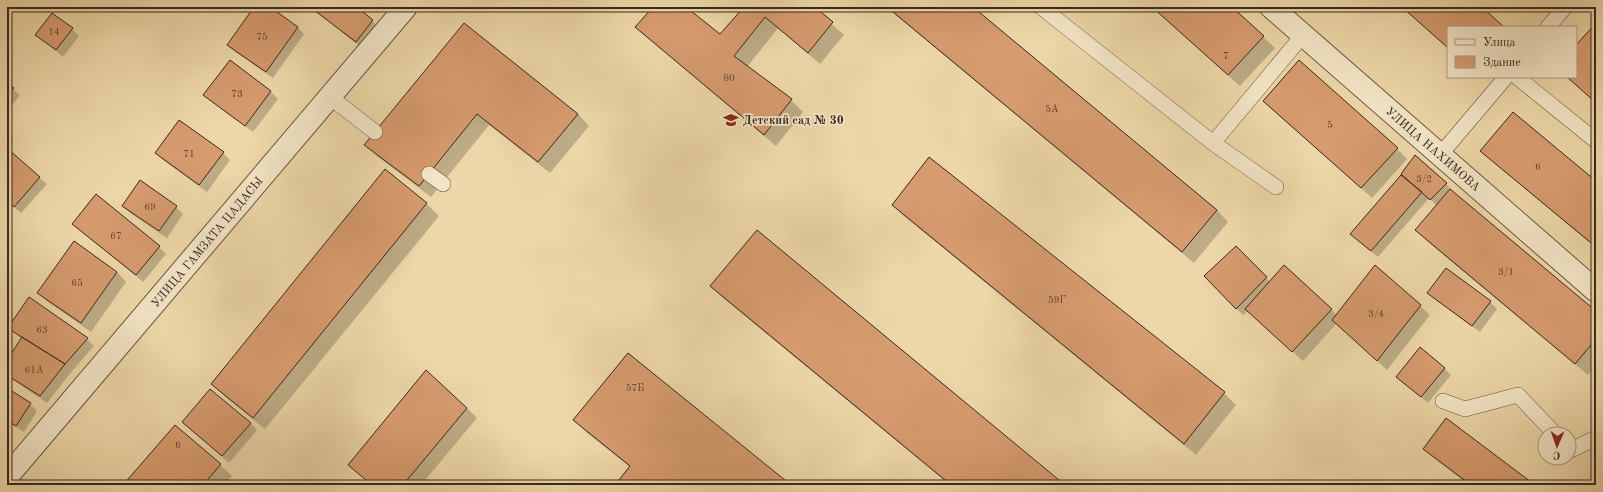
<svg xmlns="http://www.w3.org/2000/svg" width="1603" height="492" viewBox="0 0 1603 492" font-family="'Old Standard TT',serif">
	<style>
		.shadow { fill: #0003 }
		.building { fill: #d69b6e; stroke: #39281f }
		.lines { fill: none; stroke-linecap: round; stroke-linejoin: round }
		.lane-casing { stroke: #665441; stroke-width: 16 }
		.street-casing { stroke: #665441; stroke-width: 24 }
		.lane { stroke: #f3e5c6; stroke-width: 15 }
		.street { stroke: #f3e5c6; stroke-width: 22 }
		.labels { text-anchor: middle; stroke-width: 3.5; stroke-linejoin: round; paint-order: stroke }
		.number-label { font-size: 10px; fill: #604533 }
		.poi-label { font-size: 12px; font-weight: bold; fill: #39281f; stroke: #f3e5c6; text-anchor: start }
		.street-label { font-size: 12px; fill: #39281f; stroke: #f3e5c6 }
	</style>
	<rect width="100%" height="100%" fill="#edd7a8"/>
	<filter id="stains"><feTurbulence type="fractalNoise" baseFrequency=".005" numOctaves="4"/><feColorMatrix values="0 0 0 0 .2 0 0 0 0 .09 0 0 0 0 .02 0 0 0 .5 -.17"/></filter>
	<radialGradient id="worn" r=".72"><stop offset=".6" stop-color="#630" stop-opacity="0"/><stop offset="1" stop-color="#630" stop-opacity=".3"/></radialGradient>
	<path class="shadow" d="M93 7H104L100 12Z
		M255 7H268L297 27 304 34 273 78 235 52 228 45Z
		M310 7H355L380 28 363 49Z
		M655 7H684L720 36 745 7H813L844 35 820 64 778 28 747 67 791 100 803 112 776 146 648 38 636 27Z
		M886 7H972L1217 210 1228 222 1194 263Z
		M1152 7H1231L1275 48 1240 86Z
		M464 24 578 114 589 126 550 173 489 125 431 197 378 157 366 145Z
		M1596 24V103L1567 77H1576V47Z
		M72 29 79 36 63 57 37 35Z
		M230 61 271 92 278 99 253 132 212 102 205 95Z
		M7 84 20 95 7 112Z
		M1274 110 1397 149 1407 159 1372 198Z
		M1482 151 1596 182V248L1493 162Z
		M7 152 47 184 21 213 7 201Z
		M156 153H223L230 160 207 192 163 160Z
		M1415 156 1446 184 1453 191 1452 192 1596 312V365L1588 375 1428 242 1417 230 1437 206 1429 198 1378 257 1358 241 1409 181Z
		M929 158 1224 393 1236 405 1196 455 905 217 893 205Z
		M385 171 427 204 439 216 265 429 224 396 212 384Z
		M140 182 176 207 183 214 167 238 130 213 123 206Z
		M73 224 159 247 166 254 143 282Z
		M1236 247 1270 282 1331 309 1337 316 1420 306 1430 315 1387 370 1337 323 1303 361 1248 311 1243 315 1205 277Z
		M117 272 126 282 91 332 48 302 38 293Z
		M711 286 1063 485H950L723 298Z
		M1429 293 1490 302 1497 309 1480 332 1436 300Z
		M29 299 87 339 94 346 72 371 47 403 7 376V361L22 339 12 331Z
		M1444 368 1451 375 1428 403 1405 384Z
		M7 389 30 404 37 411 24 432 7 422Z
		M467 408 477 418 421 485H372L350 465Z
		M575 420 790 485H616L630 467 586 432Z
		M183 422 250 423 257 430 229 463Z
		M1424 448 1533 485H1469L1434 458Z
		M220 465 232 476 224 485H125Z"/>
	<path class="building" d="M254 7H270L298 27 266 72 227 45Z
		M310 7H357L373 20 356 42Z
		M653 7H686L720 34 744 7H815L833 22 808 53 765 17 734 56 792 99 764 135 635 27Z
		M887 7H973L1217 210 1182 252Z
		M1152 7H1232L1264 36 1228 75Z
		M1402 7H1482L1504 27H1448V48Z
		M52 13 73 28 56 50 35 35Z
		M464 23 578 114 538 162 477 114 419 186 364 145Z
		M1596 23V102H1595L1567 77H1576V45Z
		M230 60 271 91 245 126 203 95Z
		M1299 60 1398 148 1361 188 1263 101Z
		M7 83 14 88 7 96Z
		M1513 112 1596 181V247L1480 151Z
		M179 120 224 152 199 185 155 153Z
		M8 149 40 177 14 207 7 201V150Z
		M1415 155 1447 183 1430 200 1401 174Z
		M929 157 1225 392 1184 444 892 205Z
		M385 169 427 203 253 418 211 384Z
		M1401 175 1422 192 1371 251 1350 234Z
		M140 180 177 206 159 231 122 206Z
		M1450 189 1596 311V339L1575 364 1415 230Z
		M96 194 160 246 136 275 72 224Z
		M757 230 1065 485H951L710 286Z
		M74 241 117 272 81 323 37 293Z
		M1236 246 1267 277 1236 309 1204 276Z
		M1284 265 1332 309 1292 352 1245 309Z
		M1375 265 1421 305 1377 361 1332 320Z
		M1446 268 1491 301 1472 326 1427 293Z
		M29 297 88 338 65 364 12 331 9 326Z
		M22 337 65 364 40 396 7 375V360Z
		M1420 347 1445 368 1421 397 1396 377Z
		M628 353 791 485H615L630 466 573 420Z
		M426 370 467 408 403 485H372L348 465Z
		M7 388 31 403 16 426 7 420Z
		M210 389 251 423 222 456 182 422Z
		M1446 418 1535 485H1471L1423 449Z
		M175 425 221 464 203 485H123Z
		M1299 480 1305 485H1294Z"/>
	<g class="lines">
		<g class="lane-casing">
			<path id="lane" d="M1041 7 1213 143
				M1548 27 1565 7
				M1517 77 1596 141
				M330 97 375 132
				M1440 155 1506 77
				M429 174 443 184
				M1276 187 1213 143 1303 35
				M1443 401 1465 409 1518 395 1555 434
				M1569 448 1571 450 1596 438"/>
		</g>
		<g class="street-casing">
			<path id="street" d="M1271 7 1596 291
				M7 477 406 7"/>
		</g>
		<use href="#lane" class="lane"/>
		<use href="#street" class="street"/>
	</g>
	<defs>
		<g id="school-bare" transform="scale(1.2)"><path d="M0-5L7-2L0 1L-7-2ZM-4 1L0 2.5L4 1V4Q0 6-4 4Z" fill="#8f2418" stroke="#f3e5c6" stroke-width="2.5" paint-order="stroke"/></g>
	</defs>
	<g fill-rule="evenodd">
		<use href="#school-bare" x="731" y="120"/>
	</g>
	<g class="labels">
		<g class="number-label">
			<text x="54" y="35">14</text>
			<text x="262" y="40">75</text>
			<text x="1226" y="59">7</text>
			<text x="729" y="81">80</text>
			<text x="237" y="97">73</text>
			<text x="1052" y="112">5А</text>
			<text x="1330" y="128">5</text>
			<text x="189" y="157">71</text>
			<text x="1538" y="170">6</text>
			<text x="1424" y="182">3/2</text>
			<text x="150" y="210">69</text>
			<text x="116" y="239">67</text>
			<text x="1506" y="275">3/1</text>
			<text x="77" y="286">65</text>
			<text x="1057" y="303">59Г</text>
			<text x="1376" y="317">3/4</text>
			<text x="42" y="333">63</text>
			<text x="34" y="373">61А</text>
			<text x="635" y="391">57Б</text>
			<text x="178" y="448">6</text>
		</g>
		<g class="poi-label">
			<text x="743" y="124">Детский сад № 30</text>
		</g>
		<g class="street-label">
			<text transform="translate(1433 149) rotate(41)" y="4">УЛИЦА НАХИМОВА</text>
			<text transform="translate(207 242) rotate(-50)" y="4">УЛИЦА ГАМЗАТА ЦАДАСЫ</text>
		</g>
	</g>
	<rect width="1603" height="492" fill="none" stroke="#edd7a8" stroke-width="24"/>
	<rect x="8" y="8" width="1587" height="476" fill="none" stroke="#39281f" stroke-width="2"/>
	<rect x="12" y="12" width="1579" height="468" fill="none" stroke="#39281f"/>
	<rect x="1447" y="26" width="130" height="52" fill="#f3e5c6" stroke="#a99983"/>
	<rect x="1455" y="39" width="20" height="6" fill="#f3e5c6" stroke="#a99983"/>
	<text x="1483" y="46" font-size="12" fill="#39281f">Улица</text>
	<rect x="1455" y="56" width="20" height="12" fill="#d69b6e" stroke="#a99983"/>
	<text x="1483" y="66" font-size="12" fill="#39281f">Здание</text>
	<g transform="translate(1557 446) rotate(182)"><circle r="19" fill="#f3e5c6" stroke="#a99983"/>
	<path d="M0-3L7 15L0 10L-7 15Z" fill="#8f2418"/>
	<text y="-6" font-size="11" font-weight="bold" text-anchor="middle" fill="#39281f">С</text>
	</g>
	<rect width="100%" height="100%" filter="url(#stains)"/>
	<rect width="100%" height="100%" fill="url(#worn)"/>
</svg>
